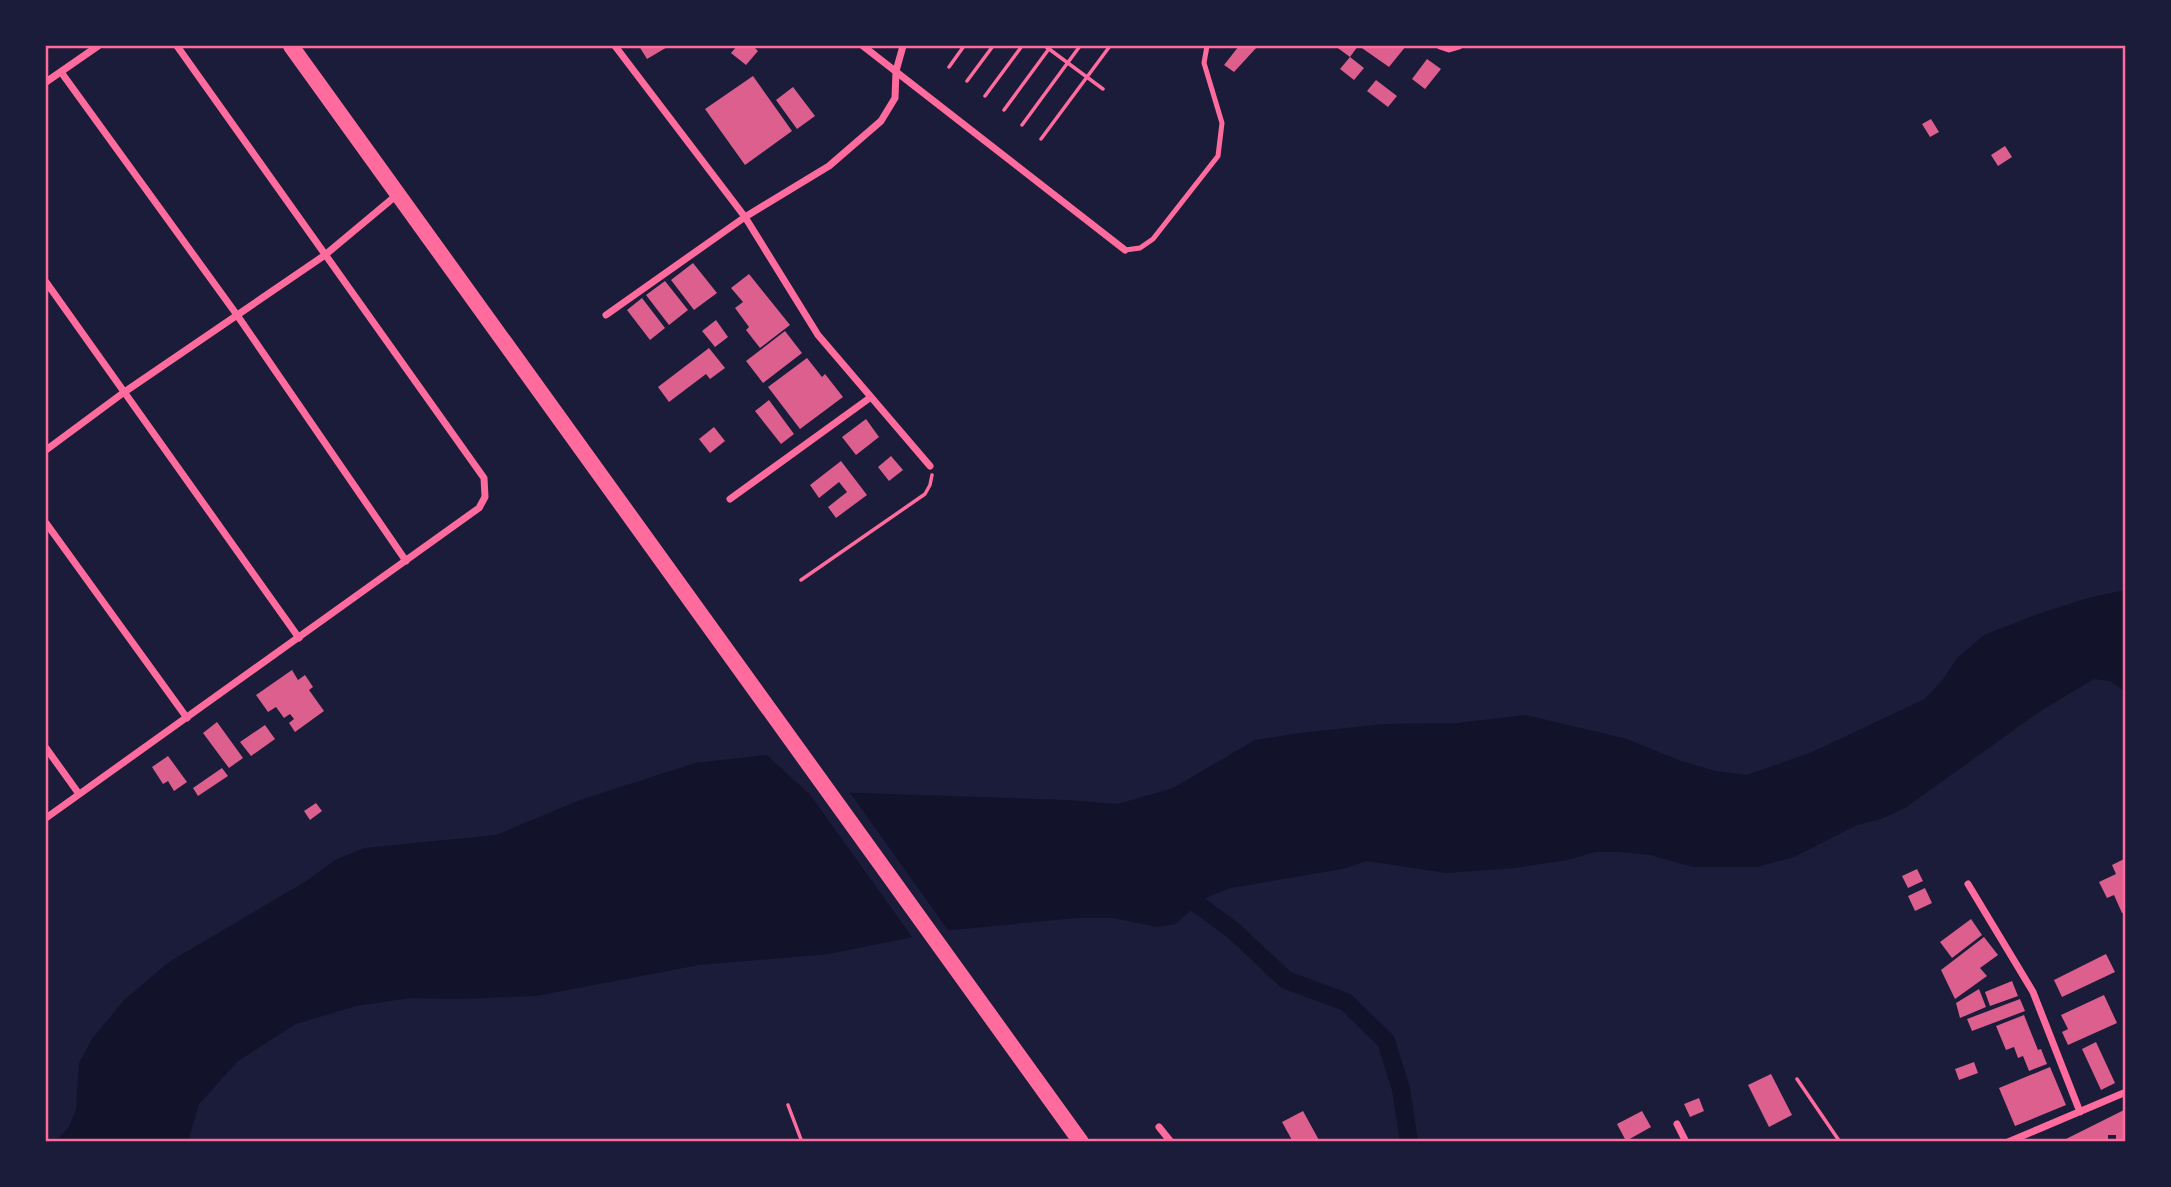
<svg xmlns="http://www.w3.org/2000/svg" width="2171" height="1187" viewBox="0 0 2171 1187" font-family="Montserrat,sans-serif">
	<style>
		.water { fill: #12122b }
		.pier { fill: #1b1b3a }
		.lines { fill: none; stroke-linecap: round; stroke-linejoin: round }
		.canal { stroke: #12122b; stroke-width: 18 }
		.building { fill: #dd5f8e }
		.path { stroke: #ff6b9d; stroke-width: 3.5 }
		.service { stroke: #ff6b9d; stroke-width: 5 }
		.minor { stroke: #ff6b9d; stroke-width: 7 }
		.trunk { stroke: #ff6b9d; stroke-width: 16 }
		.neatline { fill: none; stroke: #ff6b9d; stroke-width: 2.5 }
	</style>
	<rect width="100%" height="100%" fill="#1b1b3a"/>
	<path class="water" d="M2125 590V692L2110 681 2094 679 2039 712 1905 808 1881 819 1857 825 1794 857 1757 867H1693L1650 855 1619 852H1595L1567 860 1514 868 1446 873 1367 861 1342 869 1230 888 1206 898 1175 924 1157 927 1113 918H1076L932 932 831 792 1067 800 1118 804 1173 788 1255 740 1300 733 1384 724 1457 723 1526 715 1627 739 1681 761 1716 771 1747 775 1812 752 1925 699 1944 678 1957 658 1984 635 2038 614 2088 598Z
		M767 755 807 792 825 793 928 934 829 954 699 965 536 996 458 999 411 998 356 1006 296 1024 238 1061 199 1104 188 1141 46 1142V1139L59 1138 69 1127 76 1110 79 1063 92 1039 124 1000 169 962 308 880 335 860 364 848 496 835 580 800 695 763Z"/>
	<path class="pier" d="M801 782 808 789 848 790 950 933 915 941Z"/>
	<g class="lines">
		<path class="canal" d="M1181 892 1234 931 1286 980 1346 1002 1386 1041 1401 1089 1409 1142"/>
	</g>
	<path class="building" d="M639 46H669L647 59Z
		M737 46H753L758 51 746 65 731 53Z
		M1239 46H1258L1234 72 1224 65Z
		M1335 46H1358L1350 57Z
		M1359 46H1406L1389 67Z
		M1350 57 1364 68 1354 80 1340 69Z
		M1427 59 1441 69 1425 89 1412 79Z
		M753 76 792 131 745 165 705 109Z
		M1376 80 1397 96 1388 107 1367 91Z
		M793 87 815 116 797 129 776 100Z
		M1931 119 1939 132 1930 137 1922 124Z
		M2005 146 2012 157 1998 166 1991 155Z
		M693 263 717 293 694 310 671 280Z
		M749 274 790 325 760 348 746 330 749 327 735 308 743 302 731 288Z
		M665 281 688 310 669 325 646 295Z
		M642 298 665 328 650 340 627 310Z
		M716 320 728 337 715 347 702 331Z
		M785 331 802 353 763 383 746 361Z
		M709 348 725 368 710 379 706 374 669 402 658 387Z
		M807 358 822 377 825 374 843 397 800 429 768 387Z
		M769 400 794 434 781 444 755 411Z
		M866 419 879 437 856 455 842 437Z
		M714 427 725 441 710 453 699 439Z
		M891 456 903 470 889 481 878 467Z
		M841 461 867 495 836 518 828 507 847 492 839 482 819 498 810 485Z
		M292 670 298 680 305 675 313 687 309 690 324 711 295 732 289 723 294 719 290 714 284 718 276 707 268 712 256 695Z
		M217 722 243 758 229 768 203 733Z
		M265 725 275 739 251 756 240 742Z
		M168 756 187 782 174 791 168 781 163 784 152 767Z
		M222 768 228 776 198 796 193 788Z
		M316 803 322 811 310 820 304 811Z
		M2126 858V912L2122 913 2114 895 2107 898 2099 882 2116 874 2112 865Z
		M1917 869 1923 881 1908 888 1902 876Z
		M1925 888 1932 903 1915 911 1908 896Z
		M1971 919 1982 935 1952 958 1940 942Z
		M1984 937 1998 955 1980 968 1987 976 1955 999 1941 970Z
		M2106 954 2115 972 2062 997 2054 980Z
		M2012 981 2018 996 1990 1006 1985 992Z
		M1979 989 1986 1007 1960 1018 1956 1003Z
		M2104 995 2117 1023 2068 1045 2062 1032 2068 1029 2061 1015Z
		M2020 999 2025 1011 1972 1031 1967 1019Z
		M2024 1015 2038 1050 2041 1049 2047 1064 2029 1071 2023 1056 2018 1058 2014 1047 2006 1050 1996 1026Z
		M2096 1042 2115 1083 2101 1090 2082 1049Z
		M1974 1062 1978 1073 1959 1080 1955 1069Z
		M2050 1067 2066 1105 2015 1126 1999 1088Z
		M1771 1074 1792 1115 1769 1127 1748 1085Z
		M1699 1098 1704 1111 1690 1117 1684 1104Z
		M2126 1109V1142H2116V1135H2108V1142H2060Z
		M1303 1111 1320 1142H1293L1282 1122Z
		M1642 1111 1651 1127 1626 1141 1617 1124Z"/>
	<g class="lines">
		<path class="path" d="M1045 46 1103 89
			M949 67 964 46
			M967 81 993 46
			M985 96 1022 46
			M1004 110 1051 46
			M1022 125 1080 46
			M1041 139 1110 46
			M801 580 925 494 930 485 932 475
			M1797 1079 1840 1142
			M788 1105 802 1142"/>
		<path class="service" d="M1125 250 1140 248 1153 239 1218 156 1222 123 1204 63 1207 46"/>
		<path class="minor" d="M615 46 745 217 818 335 930 466
			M863 46 1125 250
			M1440 46 1449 49 1459 46
			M61 72 237 315 406 561
			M46 82 98 46
			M46 282 299 638
			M606 315 745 217 829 166 881 121 895 98 896 71 903 46
			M46 450 123 393 325 255 398 194
			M730 499 871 397
			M46 523 187 718
			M46 748 79 794
			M46 818 479 508 485 497 484 478 177 46
			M1968 884 2033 992 2080 1112
			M1677 1124 1686 1142
			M1159 1127 1171 1142
			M2008 1142 2126 1092"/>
		<path class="trunk" d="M291 46 1081 1142"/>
	</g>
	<rect width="2171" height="1187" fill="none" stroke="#1b1b3a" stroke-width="94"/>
	<rect x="47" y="47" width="2077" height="1093" class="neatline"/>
</svg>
